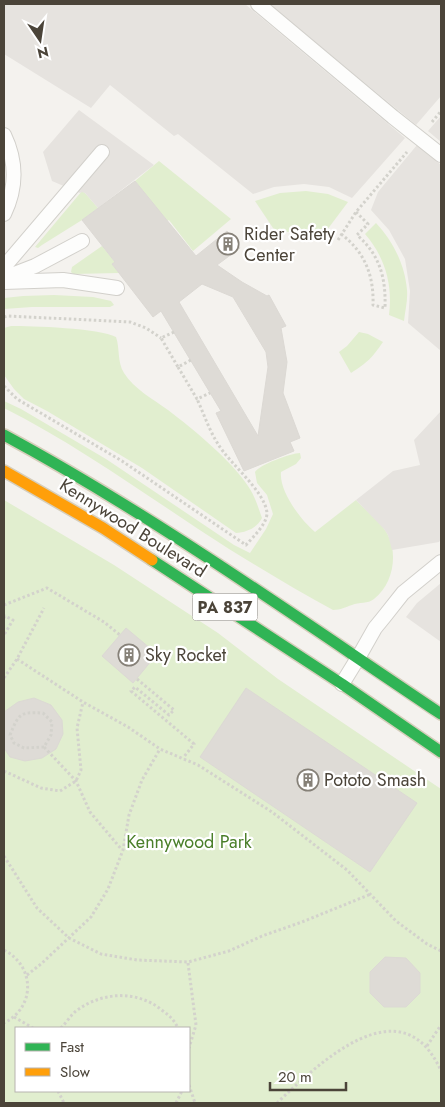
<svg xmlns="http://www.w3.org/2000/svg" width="445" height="1107" viewBox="0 0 445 1107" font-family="Jost,sans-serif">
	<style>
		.green { fill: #e1eecf; fill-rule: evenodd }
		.parking { fill: #e6e3df }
		.building { fill: #dedbd6; stroke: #dcd9d4; fill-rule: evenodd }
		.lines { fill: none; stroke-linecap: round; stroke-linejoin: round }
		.lane-casing { stroke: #d2d0cb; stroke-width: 16 }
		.fast-casing { stroke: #d6cebb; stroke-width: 14 }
		.slow-casing { stroke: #d6cebb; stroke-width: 14 }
		.path { stroke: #d3d2cc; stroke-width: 3; stroke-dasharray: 2.5 2.5; stroke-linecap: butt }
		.lane { stroke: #fdfdfc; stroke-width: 14 }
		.fast { stroke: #30b455; stroke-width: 11 }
		.slow { stroke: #ff9f0a; stroke-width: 11 }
		.labels { text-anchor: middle; stroke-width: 4.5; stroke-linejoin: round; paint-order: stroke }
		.shield { fill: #fff; stroke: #817c74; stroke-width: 1 }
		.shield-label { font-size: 16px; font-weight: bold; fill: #4b4439 }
		.poi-label { font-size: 18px; fill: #4b4439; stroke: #fff; text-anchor: start }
		.street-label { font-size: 18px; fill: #4b4439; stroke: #fff }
		.park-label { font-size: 18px; fill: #4a7f2a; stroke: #fff }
	</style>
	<rect width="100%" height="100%" fill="#f4f2ee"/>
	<path class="green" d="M159 161 231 219 193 251 169 220 167 221 135 181Z
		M82 191 85 193 98 208 82 220 42 245 38 248 35 247Z
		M306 191 328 194 348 202 324 234C308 229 294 230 277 234L255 201 280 193Z
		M376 223C393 241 405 265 407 290 408 300 405 311 404 321L389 315C393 285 385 257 365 234Z
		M102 246 115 262 112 264 119 273 73 274 71 272 72 267Z
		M54 295 93 297 111 301 114 305 110 307H32L4 309V298L23 296Z
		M11 326C31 326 100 328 116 337 120 348 117 362 124 373 134 389 153 399 168 410 193 429 231 460 248 486 255 496 258 507 262 518 257 528 247 532 236 533L142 468 47 411 24 399 14 389 4 375V328Z
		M359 332 368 334 383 342C372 358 368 362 351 373L339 352 347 346Z
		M4 401 21 409 106 459 234 545 250 553 266 529 273 514 267 495 257 483 255 472C259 465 291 453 300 453L301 458 296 464 281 472C279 492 301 520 315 532L356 500C366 511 381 521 388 535 398 555 393 584 374 599 368 604 359 602 352 605 345 607 341 610 333 610 298 591 263 570 229 549 154 501 83 448 4 408Z
		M4 500 114 565 218 633 278 679 441 789V1103H4ZM16 1028H189V1091H16Z"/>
	<path class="parking" d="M4 4H245L405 138 352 198 329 187 304 184 274 187 253 194 178 134 174 136 110 85 91 108 4 54Z
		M269 4H441V96L416 125Z
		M79 110 154 165 98 208 85 193 82 192 80 193 52 181 43 152Z
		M441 116V142L428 131Z
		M417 145 441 165V351L408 323 410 291 405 259 389 230 371 210 378 192Z
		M441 411V539L439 542 392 550 388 535 384 529 356 500 393 471 420 465 414 440Z
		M441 583V642L406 617 417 603Z"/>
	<path class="building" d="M135 181 196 256 227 231 240 248 217 265 242 282 267 296 269 295 286 326 281 328 287 362 283 393 300 438 290 442 294 451 244 471 216 413 221 411 161 311 153 317 112 264 115 262 82 220ZM202 284 233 297 266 352 268 367 258 436 179 302Z
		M126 628 157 654 133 683 102 656Z
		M246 688 417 803 370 872 200 757Z
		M34 698 51 705 62 720 63 734 56 749 42 758 25 761 10 757 4 748V712L18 702Z
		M385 957 406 958 420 973V993L406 1007H384L370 993V972Z"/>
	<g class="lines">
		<g class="lane-casing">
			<path id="lane" d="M258 4 393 117 441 155
				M4 135C17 162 17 187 4 214
				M4 267 102 152
				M4 278 35 266 82 241
				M4 282 63 280 117 288
				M342 684 358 658 375 628 384 617 403 593 441 562"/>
		</g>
		<g class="fast-casing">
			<path id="fast" d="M4 435C156 517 297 618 441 714
				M152 560 342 684 441 752"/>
		</g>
		<g class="slow-casing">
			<path id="slow" d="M4 471 103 528 152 560"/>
		</g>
		<path class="path" d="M432 122 441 111
			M341 234C365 252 374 276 373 305L385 308C386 278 380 255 357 235L368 224 356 212
			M338 240 356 212 407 152
			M4 317 8 316 130 322 146 328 161 338
			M174 332 161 338 178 367 191 360
			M178 367 197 399 210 393
			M4 386 17 399 122 461 246 545C253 537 267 524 267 513 265 491 229 463 218 444 209 430 204 414 197 399
			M4 605 47 588 104 622 120 635
			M4 618 5 616 13 620 4 635
			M17 659 83 702 128 727 160 749 198 765 272 812 347 870 396 921 427 944 441 951
			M4 678 17 659 44 608
			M137 679 174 710 169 715 135 687 131 691 194 744 183 758
			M44 747 24 748 14 743 10 735C19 713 20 712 43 713L52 722 51 735 44 747 76 781 90 812 122 850
			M4 771 41 788 60 791 76 781 81 770 77 728 83 702
			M4 856 37 908 69 938 101 954 137 960 188 962 229 951 262 936 302 922 371 894
			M4 950C35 966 36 1007 4 1023
			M188 963 196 1025 189 1048
			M27 975 41 964 91 917 108 889 123 850 129 815 142 780 160 749
			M14 1017 33 1028
			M61 1028C66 1023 71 1015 76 1011 103 991 138 990 163 1011 170 1016 174 1020 178 1028
			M427 1046 441 1025
			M189 1085 195 1103
			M58 1091 64 1103
			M176 1103 182 1091
			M277 1103C319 1063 402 983 441 1071"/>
		<use href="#lane" class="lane"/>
		<use href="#fast" class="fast"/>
		<use href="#slow" class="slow"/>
	</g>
	<defs>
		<g id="building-ring" transform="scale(1.125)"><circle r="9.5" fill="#fff" stroke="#868178" stroke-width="1.5"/><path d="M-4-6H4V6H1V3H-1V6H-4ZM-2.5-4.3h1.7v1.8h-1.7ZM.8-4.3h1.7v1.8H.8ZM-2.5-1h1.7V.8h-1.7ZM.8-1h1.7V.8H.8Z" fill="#868178"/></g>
	</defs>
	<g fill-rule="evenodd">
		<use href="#building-ring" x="228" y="244"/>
		<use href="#building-ring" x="129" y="655"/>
		<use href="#building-ring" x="308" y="780"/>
	</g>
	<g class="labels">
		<rect class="shield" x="192.5" y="593.5" width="65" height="27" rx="4"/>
		<g class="shield-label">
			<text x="225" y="613">PA 837</text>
		</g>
		<g class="poi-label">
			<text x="244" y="240">Rider Safety<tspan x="244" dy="21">Center</tspan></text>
			<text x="145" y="661">Sky Rocket</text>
			<text x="324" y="786">Pototo Smash</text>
		</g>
		<g class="street-label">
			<text transform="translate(133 528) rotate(32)" y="6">Kennywood Boulevard</text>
		</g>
		<g class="park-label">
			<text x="189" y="848">Kennywood Park</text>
		</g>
	</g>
	<rect width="445" height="1107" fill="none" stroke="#4b4439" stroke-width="10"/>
	<rect x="15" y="1027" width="175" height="65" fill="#ffffff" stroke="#b7b4b0"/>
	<rect x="25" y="1043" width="25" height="8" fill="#30b455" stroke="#b7b4b0"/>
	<text x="60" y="1052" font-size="15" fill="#4b4439">Fast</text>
	<rect x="25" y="1068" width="25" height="8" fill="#ff9f0a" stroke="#b7b4b0"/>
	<text x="60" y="1077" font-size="15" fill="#4b4439">Slow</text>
	<g transform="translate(40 40) rotate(167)" stroke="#ffffff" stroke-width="4" paint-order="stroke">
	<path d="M0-4L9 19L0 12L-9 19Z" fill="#4b4439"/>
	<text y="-8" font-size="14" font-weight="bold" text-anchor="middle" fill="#4b4439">N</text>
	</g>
	<path d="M270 1082v8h76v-8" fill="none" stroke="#4b4439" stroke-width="2.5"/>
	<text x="278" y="1082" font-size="15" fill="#4b4439" stroke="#ffffff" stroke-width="4" paint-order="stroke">20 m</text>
</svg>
